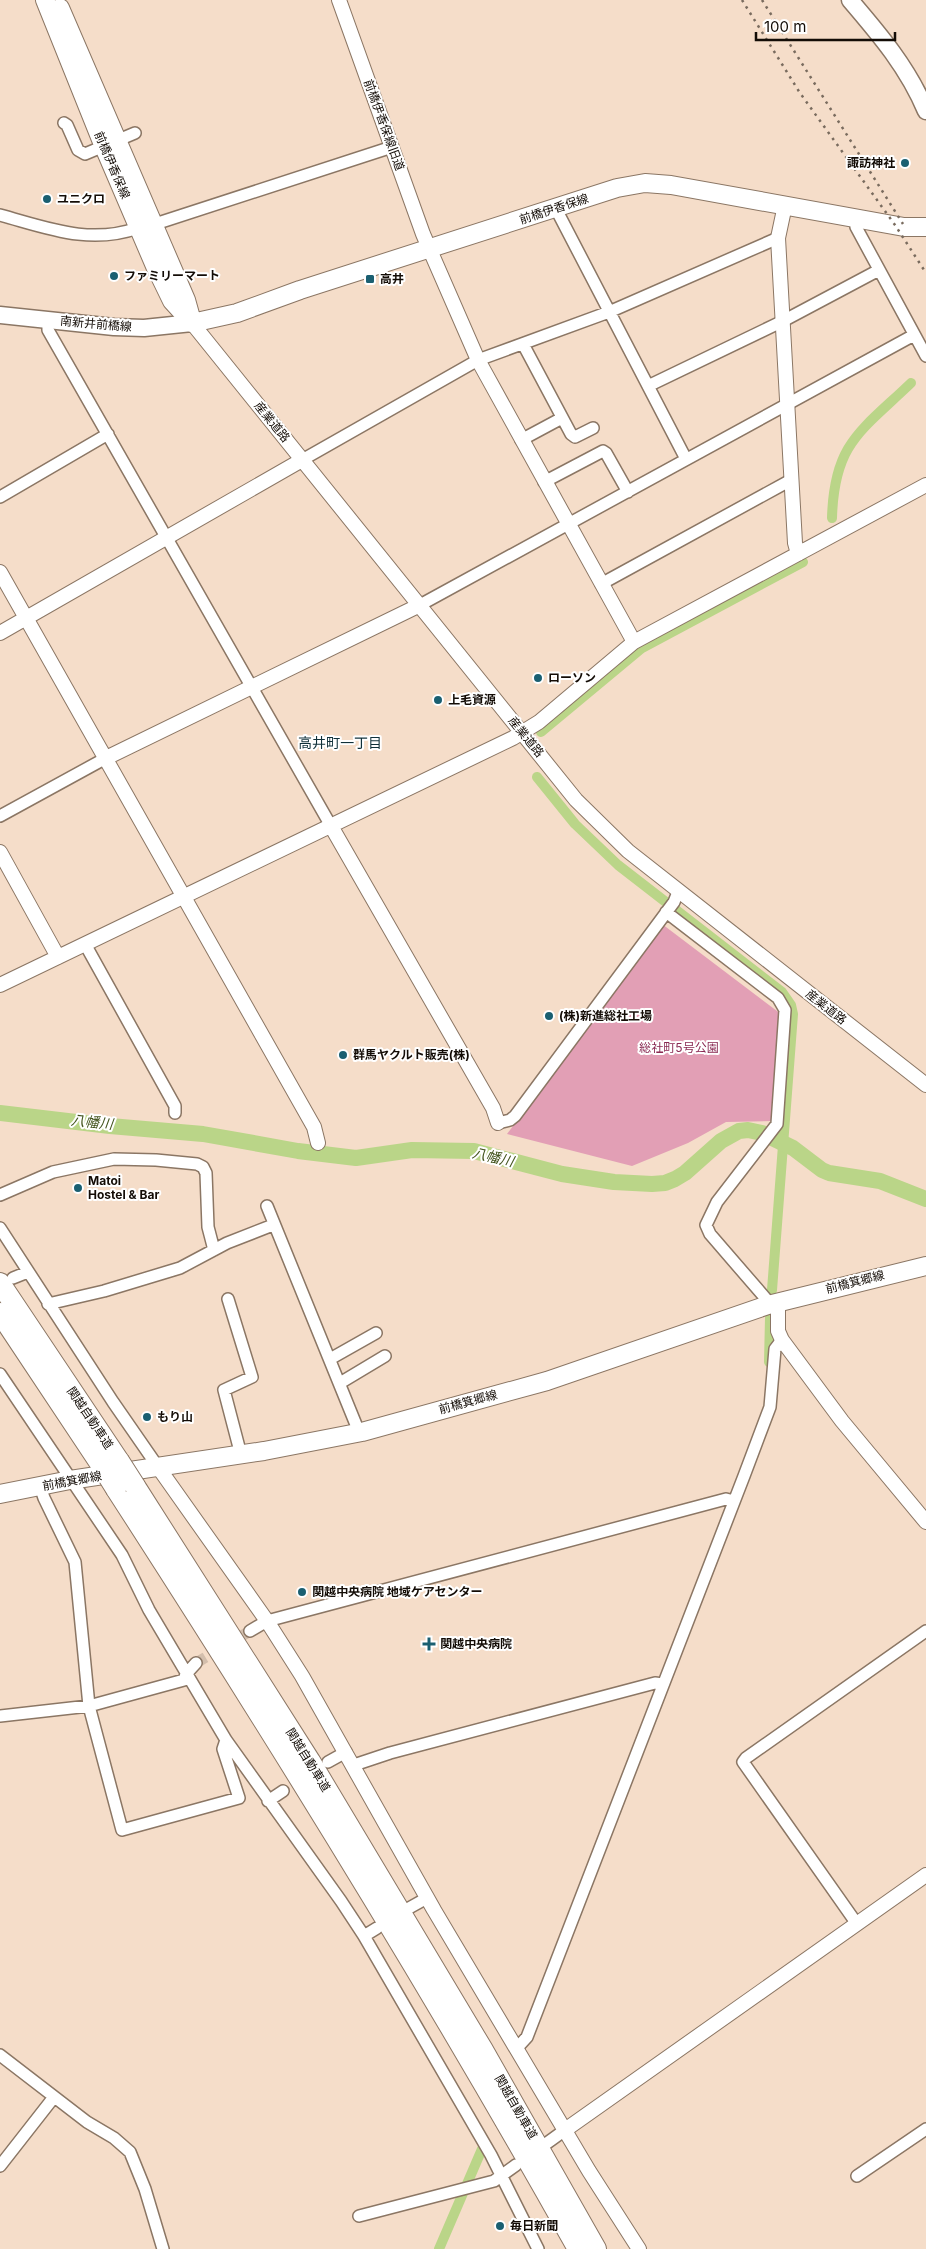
<svg xmlns="http://www.w3.org/2000/svg" width="926" height="2249" viewBox="0 0 926 2249" font-family="Inter,'Noto Sans JP',sans-serif">
	<style>
		.green { fill: #e29fb5 }
		.lines { fill: none; stroke-linecap: round; stroke-linejoin: round }
		.canal { stroke: #bad588; stroke-width: 10 }
		.river { stroke: #bad588; stroke-width: 16 }
		.minor-tunnel { stroke: #d3beac; stroke-width: 11; stroke-dasharray: 11 5.5; stroke-linecap: butt }
		.minor-casing { stroke: #8b7664; stroke-width: 14 }
		.tertiary-casing { stroke: #8b7664; stroke-width: 16 }
		.secondary-casing { stroke: #8b7664; stroke-width: 19 }
		.primary-casing { stroke: #8b7664; stroke-width: 20 }
		.motorway-casing { stroke: #8b7664; stroke-width: 22 }
		.minor { stroke: #fff; stroke-width: 11 }
		.tertiary { stroke: #fff; stroke-width: 14 }
		.secondary { stroke: #fff; stroke-width: 16 }
		.primary { stroke: #fff; stroke-width: 18 }
		.motorway { stroke: #fff; stroke-width: 20 }
		.rail { stroke: #796b5e; stroke-width: 2.5; stroke-dasharray: 2.5 5; stroke-linecap: butt }
		.motorway-bridge-casing { stroke: #8b7664; stroke-width: 22; stroke-linecap: butt }
		.motorway-bridge { stroke: #fff; stroke-width: 20 }
		.poi-dot { fill: #1a5f71; stroke: #fff; stroke-width: 2 }
		.labels { text-anchor: middle; stroke-width: 4; stroke-linejoin: round; paint-order: stroke }
		.street-label { font-size: 12px; fill: #130c06; stroke: #fff }
		.poi-label { font-size: 12px; font-weight: bold; fill: #130c06; stroke: #fff; text-anchor: start }
		.park-label { font-size: 12px; fill: #892952; stroke: #fff }
		.neighbourhood-label { font-size: 14px; fill: #103039; stroke: #fff }
		.water-label { font-size: 14px; font-style: italic; fill: #43541e; stroke: #fff }
	</style>
	<rect width="100%" height="100%" fill="#f5ddc9"/>
	<path class="green" d="M662 924 781 1014 774 1121 726 1122 688 1143 632 1166 507 1134Z"/>
	<g class="lines">
		<path class="canal" d="M832 518C834 443 861 431 911 383
			M541 732 642 648 803 562
			M537 777 575 824 618 865 782 992 791 1005 793 1014 772 1290
			M769 1362 770 1318
			M439 2249 482 2149"/>
		<path class="river" d="M0 1113 110 1126 203 1134 298 1151 356 1158 412 1150 474 1151 562 1174 614 1182 652 1184 665 1183 675 1179 685 1173 721 1141 739 1131 748 1130 762 1133 793 1148 822 1170 829 1173 880 1181 926 1199"/>
		<path class="minor-tunnel" d="M196 1663 250 1631"/>
		<g class="minor-casing">
			<path id="minor" d="M64 123 67 125 78 150 85 154 135 133
				M556 209 686 459
				M0 215C48 228 89 245 138 228
				M856 218V227L926 356
				M152 225 392 147
				M48 319V330L331 826
				M523 344 571 434 575 437 593 428
				M648 386 783 321 879 270
				M521 440 562 418
				M302 460 478 360 609 312 778 238
				M544 482 603 451 606 453 628 492
				M0 497 108 434
				M601 584 791 480
				M420 605 914 335
				M0 816 106 758
				M666 912 778 998 785 1010 777 1124 717 1202 706 1225 710 1234 767 1300 768 1305
				M85 944 175 1106V1113
				M498 1123 510 1120 515 1116 674 902 678 892
				M0 1195 53 1172 114 1159 156 1160 197 1164 203 1167 206 1173 208 1227 214 1250
				M267 1206 359 1432
				M0 1228 113 1402 158 1467
				M13 1278 28 1272
				M228 1299 252 1377 224 1390 241 1455
				M48 1304 104 1291 180 1268 227 1243 273 1225
				M330 1359 376 1333
				M0 1374 122 1555 149 1610 226 1740 341 1901 364 1936 491 2155 538 2249
				M340 1383 385 1356
				M40 1486 44 1498 75 1562 89 1706 122 1830 239 1798 223 1749 226 1740
				M250 1631 267 1621 726 1499 734 1501
				M0 1716 89 1706 184 1680 186 1674 196 1663
				M328 1762 346 1752
				M354 1765 390 1753 655 1683 663 1684
				M268 1801 283 1791
				M409 1908 427 1898
				M857 1924 743 1762 746 1758 926 1631
				M364 1936 377 1928
				M516 2049 527 2037 744 1476 770 1407 775 1349 782 1340
				M0 2055 87 2122 114 2138 130 2152 145 2189 163 2249
				M547 2143 565 2130
				M0 2166 54 2097
				M857 2176 926 2129
				M359 2216 494 2181 516 2165"/>
		</g>
		<g class="tertiary-casing">
			<path id="tertiary" d="M339 0 423 234 478 360 634 642
				M785 205 778 238 795 543 798 554
				M192 323 576 800 628 851 926 1085
				M0 572 314 1127 318 1143
				M0 633 302 460
				M106 758 420 605
				M331 826 493 1108 498 1123
				M0 852 58 957
				M0 985 513 738 539 722 634 642 926 485
				M778 1302V1331L782 1340 842 1421 926 1522
				M158 1467 267 1621 302 1676 434 1910 589 2171 639 2249
				M565 2130 926 1875"/>
		</g>
		<g class="secondary-casing">
			<path id="secondary" d="M850 0C880 35 908 68 926 111
				M0 315 114 327 144 328 192 323"/>
		</g>
		<g class="primary-casing">
			<path id="primary" d="M45 0 104 147 155 266 172 301 192 323
				M60 8 186 300 191 318
				M192 323 237 313 300 290 617 188 645 183 671 185 904 227H926
				M0 1494 70 1480 264 1451 362 1432 547 1381 768 1305 926 1266"/>
		</g>
		<g class="motorway-casing">
			<path id="motorway" d="M0 1283 119 1461
				M0 1313 101 1465
				M135 1486 310 1761 483 2050 596 2249
				M116 1489C277 1738 433 1990 578 2249"/>
		</g>
		<use href="#minor" class="minor"/>
		<use href="#tertiary" class="tertiary"/>
		<use href="#secondary" class="secondary"/>
		<use href="#primary" class="primary"/>
		<use href="#motorway" class="motorway"/>
		<path class="rail" d="M742 0 800 93 895 225 926 273
			M762 0 903 224"/>
		<g class="motorway-bridge-casing">
			<path id="motorway-bridge" d="M119 1461 135 1486
				M101 1465 116 1489"/>
		</g>
		<use href="#motorway-bridge" class="motorway-bridge"/>
	</g>
	<g class="poi-dot">
		<circle cx="905" cy="163" r="5"/>
		<circle cx="47" cy="199" r="5"/>
		<circle cx="114" cy="276" r="5"/>
		<rect x="365" y="274" width="10" height="10" rx="2.5"/>
		<circle cx="538" cy="678" r="5"/>
		<circle cx="438" cy="700" r="5"/>
		<circle cx="549" cy="1016" r="5"/>
		<circle cx="343" cy="1055" r="5"/>
		<circle cx="78" cy="1188" r="5"/>
		<circle cx="147" cy="1417" r="5"/>
		<circle cx="302" cy="1592" r="5"/>
		<path d="M426.5 1636.5h5v5h5v5h-5v5h-5v-5h-5v-5h5z"/>
		<circle cx="500" cy="2226" r="5"/>
	</g>
	<g class="labels">
		<g class="street-label">
			<text transform="translate(384 125) rotate(70)" y="4">前橋伊香保線旧道</text>
			<text transform="translate(112 165) rotate(67)" y="4">前橋伊香保線</text>
			<text transform="translate(554 209) rotate(-18)" y="4">前橋伊香保線</text>
			<text transform="translate(96 324) rotate(5)" y="4">南新井前橋線</text>
			<text transform="translate(272 422) rotate(51)" y="4">産業道路</text>
			<text transform="translate(526 737) rotate(51)" y="4">産業道路</text>
			<text transform="translate(826 1007) rotate(38)" y="4">産業道路</text>
			<text transform="translate(855 1282) rotate(-14)" y="4">前橋箕郷線</text>
			<text transform="translate(468 1402) rotate(-15)" y="4">前橋箕郷線</text>
			<text transform="translate(90 1418) rotate(56)" y="4">関越自動車道</text>
			<text transform="translate(72 1481) rotate(-10)" y="4">前橋箕郷線</text>
			<text transform="translate(308 1760) rotate(58)" y="4">関越自動車道</text>
			<text transform="translate(516 2107) rotate(60)" y="4">関越自動車道</text>
		</g>
		<g class="poi-label">
			<text x="895" y="167" text-anchor="end">諏訪神社</text>
			<text x="57" y="203">ユニクロ</text>
			<text x="124" y="280">ファミリーマート</text>
			<text x="380" y="283">高井</text>
			<text x="548" y="682">ローソン</text>
			<text x="448" y="704">上毛資源</text>
			<text x="559" y="1020">(株)新進総社工場</text>
			<text x="353" y="1059">群馬ヤクルト販売(株)</text>
			<text x="88" y="1185">Matoi<tspan x="88" dy="14">Hostel &amp; Bar</tspan></text>
			<text x="157" y="1421">もり山</text>
			<text x="312" y="1596">関越中央病院 地域ケアセンター</text>
			<text x="440" y="1648">関越中央病院</text>
			<text x="510" y="2230">毎日新聞</text>
		</g>
		<g class="park-label">
			<text x="679" y="1052">総社町5号公園</text>
		</g>
		<g class="neighbourhood-label">
			<text x="340" y="748">高井町一丁目</text>
		</g>
		<g class="water-label">
			<text transform="translate(92 1122) rotate(6)" y="5">八幡川</text>
			<text transform="translate(493 1157) rotate(13)" y="5">八幡川</text>
		</g>
	</g>
	<path d="M756 32v8h139v-8" fill="none" stroke="#130c06" stroke-width="2.5"/>
	<text x="764" y="32" font-size="15" fill="#130c06" stroke="#ffffff" stroke-width="4" paint-order="stroke">100 m</text>
</svg>
